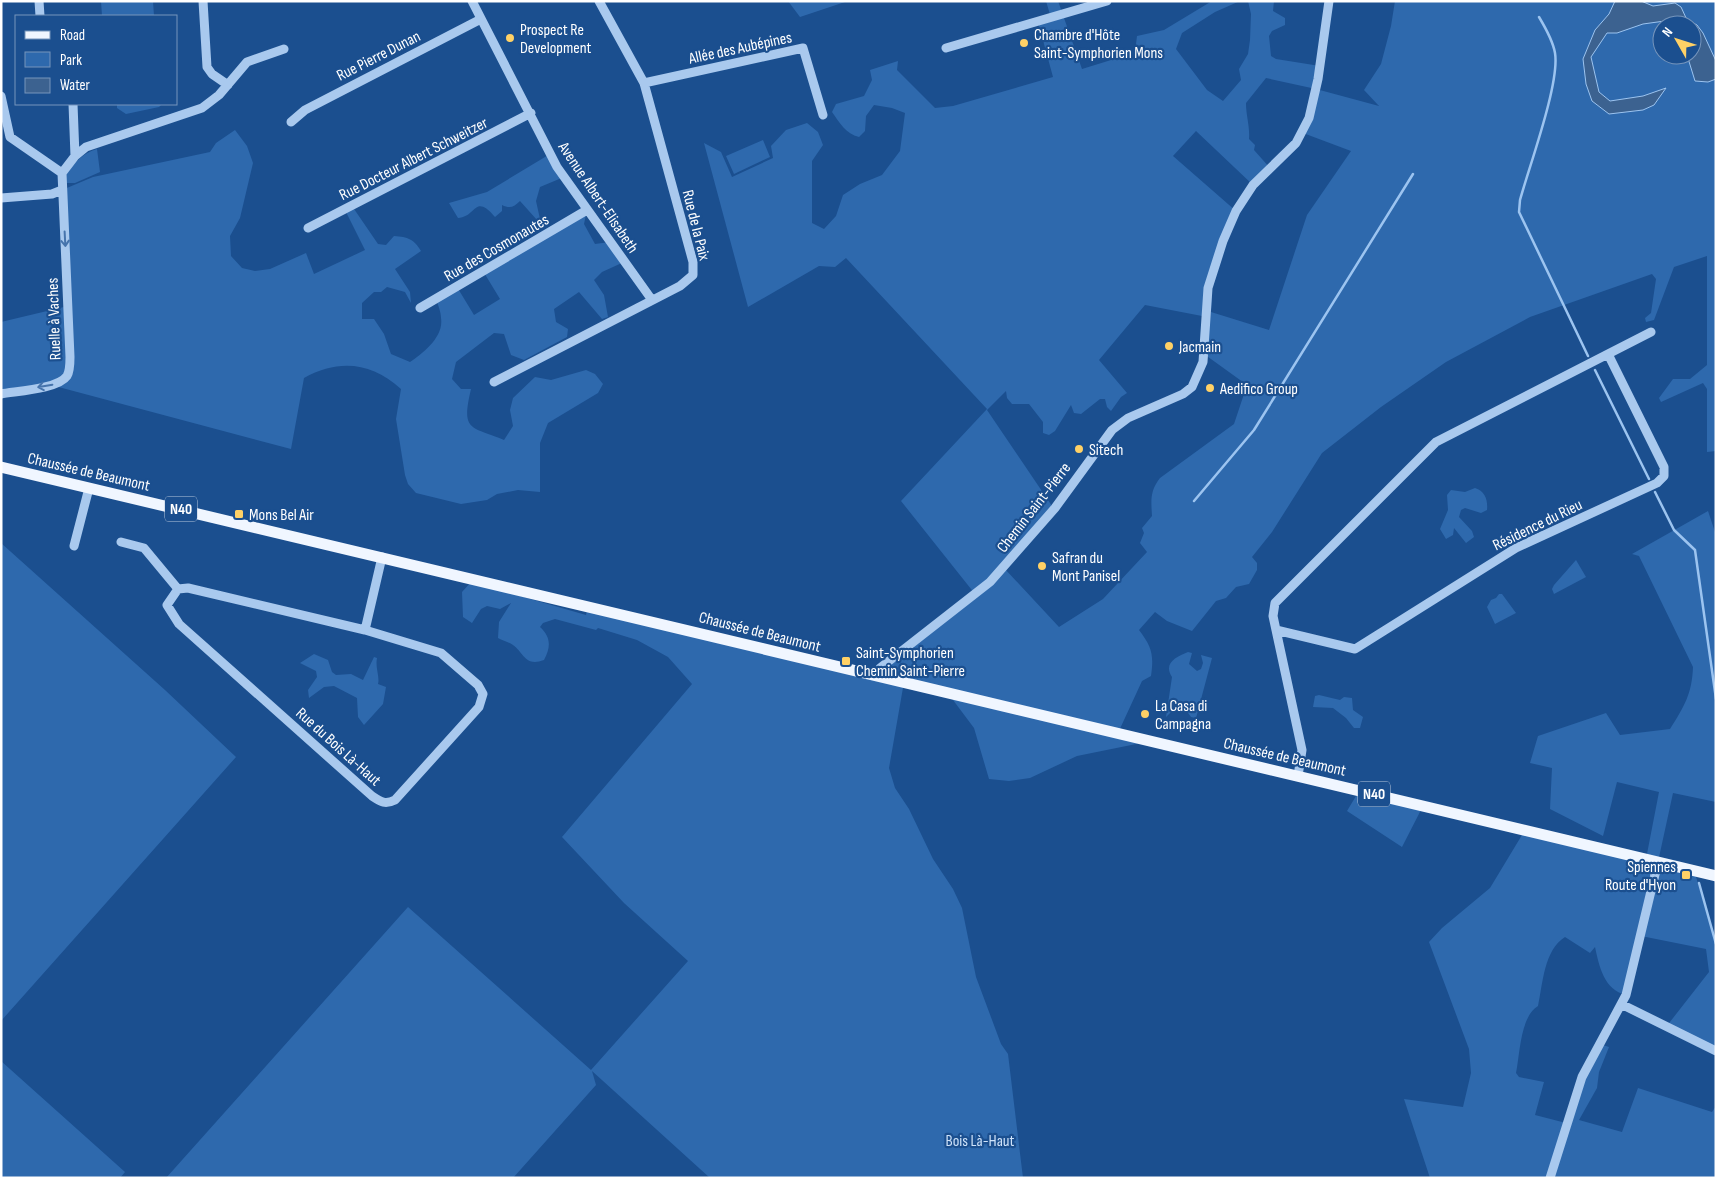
<svg xmlns="http://www.w3.org/2000/svg" width="1717" height="1179" viewBox="0 0 1717 1179" font-family="'Sofia Sans Condensed',sans-serif">
	<style>
		.green { fill: #2e69ad; fill-rule: evenodd }
		.water { fill: #3c6290; stroke: #9cc4f0 }
		.lines { fill: none; stroke-linecap: round; stroke-linejoin: round }
		.stream { stroke: #9cc4f0; stroke-width: 2.5 }
		.minor { stroke: #a9c9ee; stroke-width: 9 }
		.major { stroke: #f0f6ff; stroke-width: 11 }
		.oneway { stroke: #4674ac }
		.poi-dot { fill: #ffd166; stroke: #1b4f8f; stroke-width: 2 }
		.labels { text-anchor: middle; stroke-width: 4.5; stroke-linejoin: round; paint-order: stroke }
		.shield { fill: #1b4f8f; stroke: #bbcadd; stroke-width: 1 }
		.shield-label { font-size: 15px; font-weight: bold; fill: #fff }
		.poi-label { font-size: 16px; fill: #fff; stroke: #1b4f8f; text-anchor: start }
		.street-label { font-size: 16px; fill: #fff; stroke: #1b4f8f }
		.park-label { font-size: 16px; fill: #cfe3fa; stroke: #1b4f8f }
	</style>
	<rect width="100%" height="100%" fill="#1b4f8f"/>
	<path class="green" d="M101 1H153L154 16H102Z
		M788 1H848L800 17Z
		M1046 1H1058L1082 69 1124 56 1138 49 1136 44 1137 36 1164 30 1212 1H1240L1215 12 1182 33 1176 49 1207 90 1223 101 1241 80 1239 69 1248 54 1250 40 1251 14 1248 1H1274L1273 11 1285 18V25L1272 31 1269 36 1271 56 1276 59 1320 66 1316 89 1379 106 1364 90 1381 64 1391 26 1395 1H1716V451L1707 452V389L1703 383 1661 402 1659 398 1673 379H1690L1707 365V256L1674 267 1654 320 1646 322 1645 318 1651 313 1656 279 1652 274 1530 317 1446 362 1381 407 1322 453 1272 532 1252 557 1257 563V570L1249 584 1236 587 1226 598 1216 601 1192 631 1167 621 1155 612 1139 630C1152 647 1154 655 1151 676L1142 681 1118 733 1151 741 1077 756 1030 778 1009 781 989 779 974 728 947 692 904 682 889 768 895 788 909 809 933 859 953 889 962 908 976 977 1001 1044 1008 1054 1023 1178H710L592 1071 596 1085 513 1178H166L408 907 591 1070 688 961 624 903 562 837 692 684 668 657 637 640 598 628 596 630 555 619 543 623 540 627C551 637 551 647 544 660 525 667 524 653 513 645 509 642 503 641 498 638L499 622 511 603 500 609 487 606 481 609 472 623 463 617 462 592 471 582 586 615 588 606 875 675 975 594 901 501 987 409 846 258 835 267 819 266 748 307 704 143 721 152 732 177 773 158 771 146 786 130 807 123 818 132 823 145 812 161V223L824 229 836 216 843 195 860 184 882 175 900 151 905 113 892 108 874 105 866 116 865 131 859 137C846 134 839 122 832 112L836 104 864 96 872 80 870 70 898 61 897 70 935 108 953 106 1053 77 1038 22 1051 18ZM1662 25H1692V55H1662ZM1266 78 1316 89 1303 133 1351 151 1307 215 1269 330 1211 312 1213 267 1236 211 1173 156 1196 131 1253 185 1270 168 1254 150 1255 145 1249 139C1250 126 1246 116 1246 103ZM1145 305 1202 316 1204 354 1247 385 1234 424 1160 478C1150 491 1151 500 1152 516L1142 528 1144 533 1140 543 1147 552 1103 599 1059 627 1004 568 1052 506 987 410 1006 391 1007 398 1012 404H1029L1043 422V433L1049 435 1055 431 1071 405 1074 413 1081 414 1100 399H1105L1107 407 1111 411 1121 397 1127 393 1099 360Z
		M117 104H162L159 107 126 114 117 108Z
		M235 130 247 146 253 163 240 218 230 236 231 256 242 268 255 271 270 269 306 253 314 274 365 250 345 210 352 206 378 244 386 245 394 236C408 237 414 239 421 251L395 269 410 292 411 303 405 292 387 287 381 292H374L362 303V319H374L384 334 391 354 410 362C423 353 444 337 441 318 441 312 438 305 436 299L457 287 474 315 500 299 483 271 587 210 584 224 595 244 610 242 624 262 602 272 594 280 604 295 608 317 602 319 579 292 554 309 556 322 568 329 567 337 524 360 511 355 504 334 494 333 456 362 452 379 461 389H471C461 432 470 426 504 440L513 426 510 410 513 398 535 377 551 380 586 370 595 374 603 384 598 393 548 423 540 443V492L518 490 497 494 487 500 461 504 416 493 408 484 405 475 396 419 401 389C371 362 339 359 304 378L291 449 51 385 1 394V322L68 306 62 190 93 177 210 152 216 143Z
		M763 140 770 157 734 174 726 156Z
		M97 149 100 172 75 183H66L65 174C74 163 83 153 97 149Z
		M550 154 564 177 540 187 536 201 540 219 537 220 520 201C514 207 510 209 502 205V211L495 217C474 193 477 217 458 218L449 203 487 192Z
		M1475 488C1485 491 1488 500 1487 510L1481 513 1465 508 1461 510 1459 517 1472 531 1474 537 1466 543 1454 528 1453 535 1446 539 1440 529 1448 510 1447 495 1451 490 1465 492Z
		M1708 511 1716 535V802L1673 793 1658 862 1694 870 1716 944V1051L1666 1027 1709 972 1706 949 1641 936 1626 995C1604 990 1599 966 1595 947L1590 953 1565 937C1544 950 1543 983 1538 1006 1520 1017 1520 1054 1516 1073L1519 1077 1544 1082 1535 1115 1566 1123 1600 1044 1609 1047 1599 1072 1597 1088 1579 1120 1622 1132 1638 1088 1712 1112 1716 1106V1178H1430L1404 1099 1463 1107 1471 1073 1469 1049 1429 942 1442 928 1490 888 1525 830 1646 859 1659 792 1617 782 1603 836 1550 809 1552 768 1530 763 1538 736 1606 713 1620 735 1670 729C1684 707 1692 694 1693 667L1639 556 1632 554Z
		M1 543 165 690 236 757 1 1021Z
		M1576 560 1586 577 1554 594 1552 589 1554 585Z
		M1499 594H1502L1516 613 1495 624 1487 607 1491 600 1496 598Z
		M1188 652 1192 653 1189 664 1197 671 1201 669 1203 663 1201 655 1212 658 1196 718 1191 717 1186 710 1177 706 1166 717 1172 677C1163 663 1176 657 1188 652Z
		M314 654 328 660 332 672 336 675 351 674 363 680 374 657 377 658C375 668 380 677 378 684L386 687 383 704 364 725 358 717 357 698 334 686 324 687 309 698 308 690 317 677 316 671 300 663Z
		M1319 695 1340 700 1344 697 1352 698 1353 710 1363 717 1360 728H1354L1346 718 1333 708 1313 707 1315 696Z
		M1359 791 1423 806 1402 847 1347 811Z
		M1 1061 125 1172 120 1178H1Z"/>
	<path class="water" d="M1615 1H1641L1653 6 1675 3 1681 7 1687 20 1697 25 1703 33 1716 61V79L1708 82 1695 81 1687 55H1692V25H1681L1672 20 1643 24 1617 33H1607L1591 57 1599 92 1610 101 1643 96 1666 88 1654 105 1643 110 1609 114 1592 101 1586 84 1583 59 1595 30 1609 14Z"/>
	<g class="lines">
		<path class="stream" d="M1539 17C1545 27 1553 41 1555 53 1560 83 1529 167 1520 200L1519 212 1588 356
			M1595 370 1649 479
			M1655 492 1674 530 1695 550 1716 699
			M1194 501 1254 430 1413 174
			M1699 883 1716 944"/>
		<path class="minor" d="M39 1 40 16
			M203 1 207 67 212 74 228 85
			M472 1 557 167 652 300
			M946 48 1107 1
			M644 83 803 48 823 115
			M1 96 10 137 62 173
			M291 122 305 110 481 19
			M75 156 86 147 202 108 219 95 247 62 284 49
			M1 198 52 194 62 190
			M308 228 531 113
			M420 308 587 210
			M1608 354 1651 332
			M494 382 680 286 693 275V262L644 83 599 1
			M1 394C17 391 58 389 67 376 70 371 70 363 70 357L62 173 75 156 73 104
			M121 542 144 548 178 589
			M74 546 89 488
			M365 630 188 588 178 589 167 605 179 624 372 796C381 802 385 805 395 800L479 707 483 694 478 685 441 653 365 630 382 557
			M1276 630 1355 649 1516 548 1657 483 1664 476V467L1608 354 1436 442 1275 603 1273 616 1276 630 1302 750 1298 776
			M875 675 880 668 990 582 1055 508 1112 430 1128 418 1183 394 1192 387 1203 362 1208 288 1223 241 1236 211 1253 185 1296 143 1309 118 1318 79 1329 1
			M1623 1005 1716 1051
			M1550 1178 1582 1077 1626 995 1658 862"/>
		<path class="major" d="M1 467 1716 876"/>
	</g>
	<defs><path id="oneway-shaft" d="M-6 0H5M1.5-3L5.5 0L1.5 3" fill="none" stroke-width="1.6" stroke-linecap="round" stroke-linejoin="round" transform="scale(1.25)"/></defs>
	<g class="oneway">
		<use href="#oneway-shaft" transform="translate(65 239) rotate(87)"/>
		<use href="#oneway-shaft" transform="translate(45 386) rotate(170)"/>
	</g>
	<g class="poi-dot">
		<circle cx="510" cy="38" r="5"/>
		<circle cx="1024" cy="43" r="5"/>
		<circle cx="1169" cy="346" r="5"/>
		<circle cx="1210" cy="388" r="5"/>
		<circle cx="1079" cy="449" r="5"/>
		<rect x="234" y="509" width="10" height="10" rx="2.5"/>
		<circle cx="1042" cy="566" r="5"/>
		<rect x="841" y="656" width="10" height="10" rx="2.5"/>
		<circle cx="1145" cy="714" r="5"/>
		<rect x="1681" y="870" width="10" height="10" rx="2.5"/>
	</g>
	<g class="labels">
		<g class="shield">
			<rect x="165" y="496.5" width="32" height="25" rx="4"/>
			<rect x="1358" y="781.5" width="32" height="25" rx="4"/>
		</g>
		<g class="shield-label">
			<text x="181" y="514">N40</text>
			<text x="1374" y="799">N40</text>
		</g>
		<g class="poi-label">
			<text x="520" y="35">Prospect Re<tspan x="520" dy="18">Development</tspan></text>
			<text x="1034" y="40">Chambre d'Hôte<tspan x="1034" dy="18">Saint-Symphorien Mons</tspan></text>
			<text x="1179" y="352">Jacmain</text>
			<text x="1220" y="394">Aedifico Group</text>
			<text x="1089" y="455">Sitech</text>
			<text x="249" y="520">Mons Bel Air</text>
			<text x="1052" y="563">Safran du<tspan x="1052" dy="18">Mont Panisel</tspan></text>
			<text x="856" y="658">Saint-Symphorien<tspan x="856" dy="18">Chemin Saint-Pierre</tspan></text>
			<text x="1155" y="711">La Casa di<tspan x="1155" dy="18">Campagna</tspan></text>
			<text x="1676" y="872" text-anchor="end">Spiennes<tspan x="1676" dy="18">Route d'Hyon</tspan></text>
		</g>
		<g class="street-label">
			<text transform="translate(740 47) rotate(-12)" y="6">Allée des Aubépines</text>
			<text transform="translate(378 55) rotate(-27)" y="6">Rue Pierre Dunan</text>
			<text transform="translate(413 158) rotate(-27)" y="6">Rue Docteur Albert Schweitzer</text>
			<text transform="translate(599 197) rotate(56)" y="6">Avenue Albert-Elisabeth</text>
			<text transform="translate(697 225) rotate(76)" y="6">Rue de la Paix</text>
			<text transform="translate(496 247) rotate(-30)" y="6">Rue des Cosmonautes</text>
			<text transform="translate(53 319) rotate(-92)" y="6">Ruelle à Vaches</text>
			<text transform="translate(89 471) rotate(13)" y="6">Chaussée de Beaumont</text>
			<text transform="translate(1033 507) rotate(-52)" y="6">Chemin Saint-Pierre</text>
			<text transform="translate(1537 524) rotate(-26)" y="6">Résidence du Rieu</text>
			<text transform="translate(760 631) rotate(14)" y="6">Chaussée de Beaumont</text>
			<text transform="translate(339 746) rotate(42)" y="6">Rue du Bois Là-Haut</text>
			<text transform="translate(1285 756) rotate(13)" y="6">Chaussée de Beaumont</text>
		</g>
		<g class="park-label">
			<text x="980" y="1146">Bois Là-Haut</text>
		</g>
	</g>
	<rect width="1717" height="1179" fill="none" stroke="#ffffff" stroke-width="5"/>
	<rect x="15" y="15" width="162" height="90" fill="#1b4f8f" stroke="#7695bc"/>
	<rect x="25" y="31" width="25" height="8" fill="#f0f6ff" stroke="#7695bc"/>
	<text x="60" y="40" font-size="15" fill="#ffffff">Road</text>
	<rect x="25" y="52" width="25" height="15" fill="#2e69ad" stroke="#7695bc"/>
	<text x="60" y="65" font-size="15" fill="#ffffff">Park</text>
	<rect x="25" y="78" width="25" height="15" fill="#3c6290" stroke="#7695bc"/>
	<text x="60" y="90" font-size="15" fill="#ffffff">Water</text>
	<g transform="translate(1677 40) rotate(309)"><circle r="24" fill="#1b4f8f" stroke="#7695bc"/>
	<path d="M0-4L9 19L0 12L-9 19Z" fill="#ffd166"/>
	<text y="-8" font-size="14" font-weight="bold" text-anchor="middle" fill="#ffffff">N</text>
	</g>
</svg>
